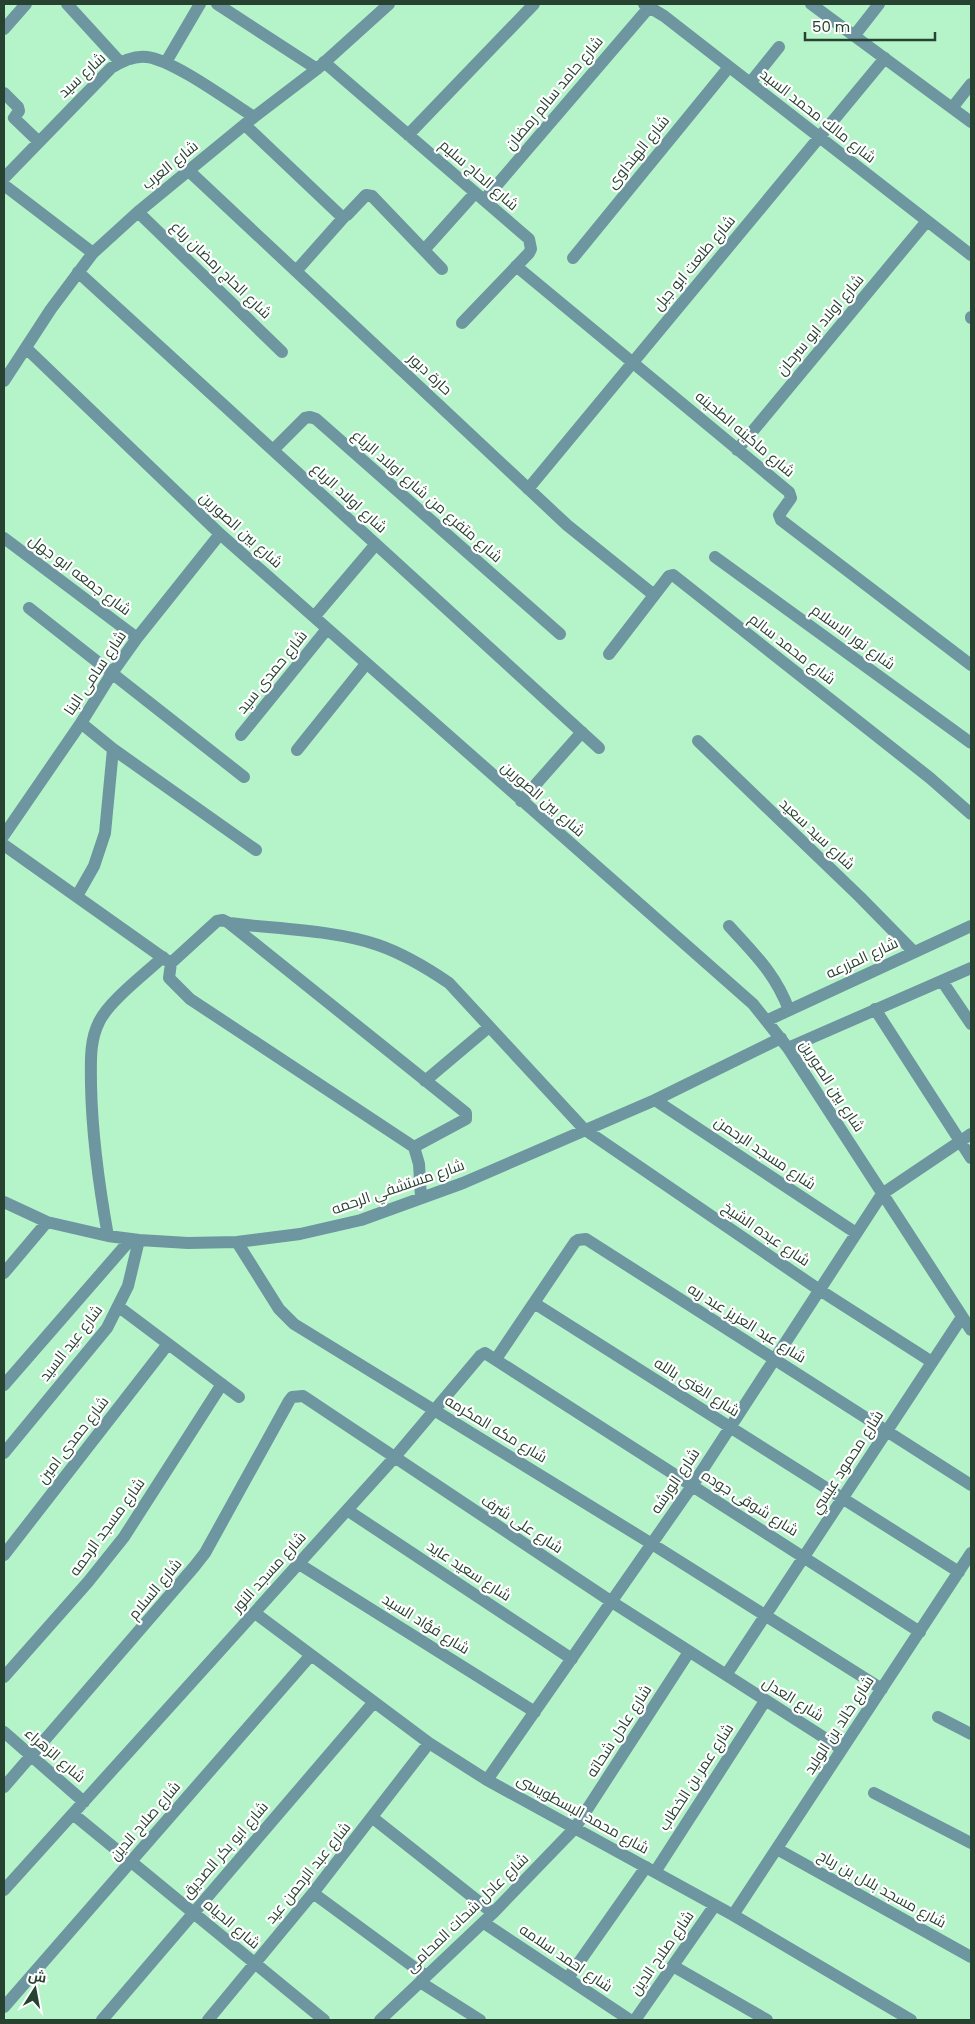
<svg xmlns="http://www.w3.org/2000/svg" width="975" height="2024" viewBox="0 0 975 2024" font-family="Poppins,Cairo,sans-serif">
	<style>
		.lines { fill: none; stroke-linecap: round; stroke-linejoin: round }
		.minor { stroke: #6d96a0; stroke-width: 12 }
		.labels { text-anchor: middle; stroke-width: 4.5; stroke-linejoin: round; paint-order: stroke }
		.street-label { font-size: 15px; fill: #284231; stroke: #fff }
	</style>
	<rect width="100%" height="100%" fill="#b5f4c9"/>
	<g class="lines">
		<path class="minor" d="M67 4 120 62
			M217 4 317 69
			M644 4 664 16 971 255
			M811 4 971 122
			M4 29 26 4
			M854 36 879 4
			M166 62 200 4
			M324 62 529 239 531 249 529 253 462 323
			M750 83 779 47
			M4 93 18 107 19 111 14 118 38 141
			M952 108 971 84
			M245 125 342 217 347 215 366 195 372 196 442 269
			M408 135 534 4
			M189 171 567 525 654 595
			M4 178 111 68C122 61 134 55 147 57 173 60 229 101 254 117
			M4 185 93 253
			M484 200 652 4
			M138 212 282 352
			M424 250 475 193
			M573 258 729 67
			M516 266 789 492 791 498 779 515 781 520 971 665
			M297 270 344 217
			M78 272 599 748
			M971 318V317
			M26 348 220 534 753 1004 788 1048 971 1330
			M4 381 51 309 93 253 138 212 254 117 317 69 389 4
			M273 450 305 418 310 417 316 419 560 634
			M737 450 927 221
			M528 489 885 58
			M4 538 137 638
			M715 557 971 743
			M29 608 244 777
			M314 617 376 544
			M609 654 669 576 673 575 930 778 971 814
			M241 735 327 629
			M698 741 860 897 914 952
			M113 749 256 850
			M297 750 366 664
			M521 801 582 732
			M4 835 81 723 112 673 137 638 220 534
			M4 845 169 962
			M77 896 94 866 105 833 113 749 81 723
			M229 923C276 929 335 930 378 945 404 954 427 968 449 983L584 1129 818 1289 932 1362
			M729 926C755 955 775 973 789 1010
			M942 981 971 1024
			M875 1009 971 1158
			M768 1020 971 926
			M788 1048 971 968
			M425 1081 489 1027
			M655 1100 856 1233
			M414 1147 466 1119V1113L229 923 223 920 217 921 171 963 169 978 190 999 414 1147 419 1164 421 1198
			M4 1202 47 1222 108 1236 139 1240 188 1243 237 1242 300 1234 361 1220 463 1183 655 1100 781 1038
			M108 1236C99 1186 92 1136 91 1085 91 1064 89 1042 99 1022 109 1001 145 974 163 957
			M237 1242 279 1309 294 1324 652 1544 882 1689
			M4 1273 47 1222
			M534 1303 959 1572
			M119 1307 239 1397
			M496 1359 575 1242 578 1240 586 1239 971 1485
			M4 1385 131 1239
			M4 1453 107 1328 128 1286 139 1240
			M347 1510 572 1659
			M4 1555 168 1344
			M299 1564 535 1712
			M255 1613 429 1743 487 1780 733 1915 911 2020
			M726 1675 962 1317
			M4 1677 88 1582 124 1537 222 1384
			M938 1717 971 1734
			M4 1732 84 1802
			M487 1780 692 1486 882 1194 971 1134
			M4 1787 194 1567 205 1553 289 1401 292 1397 303 1396 612 1602 842 1749
			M874 1793 971 1843
			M73 1814 324 2020
			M373 1818 493 1913
			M777 1849 971 1957
			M655 1872 765 1701
			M4 1890 394 1458 480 1356 485 1353 920 1632
			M313 1893 426 1976
			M733 1915 971 1553
			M484 1923 630 2020
			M673 1966 767 2020
			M568 1978 646 1867
			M420 1982 480 2020
			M4 2007 311 1655
			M102 2020 374 1702
			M208 2020 313 1893 429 1743
			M380 2020 493 1913 575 1828 689 1652
			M635 2020 715 1905"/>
	</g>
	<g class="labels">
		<g class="street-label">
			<text transform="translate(82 75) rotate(-43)" y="5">شارع سيد</text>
			<text transform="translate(554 93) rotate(-50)" y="5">شارع حامد سالم رمضان</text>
			<text transform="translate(818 116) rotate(38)" y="5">شارع مالك محمد السيد</text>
			<text transform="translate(638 152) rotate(-51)" y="5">شارع الهنداوى</text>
			<text transform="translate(170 165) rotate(-39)" y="5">شارع العرب</text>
			<text transform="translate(479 175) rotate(41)" y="5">شارع الحاج سليم</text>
			<text transform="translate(694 263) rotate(-50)" y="5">شارع طلعت ابو جبل</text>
			<text transform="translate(221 270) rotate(44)" y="5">شارع الحاج رمضان رباع</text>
			<text transform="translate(820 325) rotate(-50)" y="5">شارع اولاد ابو سرحان</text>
			<text transform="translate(430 374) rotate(43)" y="5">حارة دبور</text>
			<text transform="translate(745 434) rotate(40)" y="5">شارع ماكينه الطحينه</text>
			<text transform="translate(427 496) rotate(41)" y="5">شارع متفرع من شارع اولاد الرباع</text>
			<text transform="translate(349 498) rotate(42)" y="5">شارع اولاد الرباع</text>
			<text transform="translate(241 530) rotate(42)" y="5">شارع بين الصورين</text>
			<text transform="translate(80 575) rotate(37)" y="5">شارع جمعه ابو جهل</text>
			<text transform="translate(853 637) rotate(36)" y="5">شارع نور الاسلام</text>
			<text transform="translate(792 649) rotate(38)" y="5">شارع محمد سالم</text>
			<text transform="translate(272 672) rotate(-51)" y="5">شارع حمدى سيد</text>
			<text transform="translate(95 673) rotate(-56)" y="5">شارع سامى البنا</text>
			<text transform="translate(543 799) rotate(41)" y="5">شارع بين الصورين</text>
			<text transform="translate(817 834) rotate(43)" y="5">شارع سيد سعيد</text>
			<text transform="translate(862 958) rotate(-25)" y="5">شارع المزرعه</text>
			<text transform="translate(832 1086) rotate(57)" y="5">شارع بين الصورين</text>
			<text transform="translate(765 1153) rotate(34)" y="5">شارع مسجد الرحمن</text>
			<text transform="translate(398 1187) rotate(-19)" y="5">شارع مستشفي الرحمه</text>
			<text transform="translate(766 1234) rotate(34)" y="5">شارع عبده الشيخ</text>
			<text transform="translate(747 1323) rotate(32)" y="5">شارع عبد العزيز عبد ربه</text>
			<text transform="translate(71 1343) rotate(-52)" y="5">شارع عيد السيد</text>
			<text transform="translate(697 1387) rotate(32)" y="5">شارع الغنى بالله</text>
			<text transform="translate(496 1429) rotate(31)" y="5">شارع مكه المكرمه</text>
			<text transform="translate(73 1440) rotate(-52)" y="5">شارع حمدى امين</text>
			<text transform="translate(847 1462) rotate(-57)" y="5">شارع محمود عيسي</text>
			<text transform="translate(675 1481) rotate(-56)" y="5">شارع الورشه</text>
			<text transform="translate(750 1503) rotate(32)" y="5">شارع شوقى جوده</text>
			<text transform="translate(522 1524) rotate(33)" y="5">شارع على شرف</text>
			<text transform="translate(107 1527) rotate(-54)" y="5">شارع مسجد الرحمه</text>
			<text transform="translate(469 1571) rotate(33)" y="5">شارع سعيد عايد</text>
			<text transform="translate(269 1572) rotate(-48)" y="5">شارع مسجد النور</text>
			<text transform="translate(155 1589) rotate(-50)" y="5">شارع السلام</text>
			<text transform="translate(426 1624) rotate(32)" y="5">شارع فؤاد السيد</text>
			<text transform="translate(793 1699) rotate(32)" y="5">شارع العدل</text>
			<text transform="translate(839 1725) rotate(-57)" y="5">شارع خالد بن الوليد</text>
			<text transform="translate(619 1731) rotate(-57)" y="5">شارع عادل شحاته</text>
			<text transform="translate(55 1755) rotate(41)" y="5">شارع الزهراء</text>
			<text transform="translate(696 1777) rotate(-57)" y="5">شارع عمر بن الخطاب</text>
			<text transform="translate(583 1814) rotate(29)" y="5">شارع محمد البسطويسى</text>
			<text transform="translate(145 1821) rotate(-49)" y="5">شارع صلاح الدين</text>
			<text transform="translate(225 1850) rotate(-49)" y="5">شارع ابو بكر الصديق</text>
			<text transform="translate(308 1873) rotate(-51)" y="5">شارع عبد الرحمن عيد</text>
			<text transform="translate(882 1889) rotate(29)" y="5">شارع مسجد بلال بن رباح</text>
			<text transform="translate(467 1913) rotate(-44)" y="5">شارع عادل شحات المحامى</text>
			<text transform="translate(232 1924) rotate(40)" y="5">شارع الحياه</text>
			<text transform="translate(662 1953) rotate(-55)" y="5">شارع صلاح الدين</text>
			<text transform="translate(566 1958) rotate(34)" y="5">شارع احمد سلامه</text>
		</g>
	</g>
	<rect width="975" height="2024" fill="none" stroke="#284231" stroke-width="10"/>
	<g transform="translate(35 1989) rotate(11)" stroke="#ffffff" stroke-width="4" paint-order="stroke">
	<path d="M0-4L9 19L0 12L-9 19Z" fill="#284231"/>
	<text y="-8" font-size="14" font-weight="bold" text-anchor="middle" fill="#284231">ش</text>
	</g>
	<path d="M805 32v8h130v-8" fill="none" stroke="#284231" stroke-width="2.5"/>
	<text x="812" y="32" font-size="15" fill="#284231" stroke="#ffffff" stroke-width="4" paint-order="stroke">50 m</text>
</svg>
